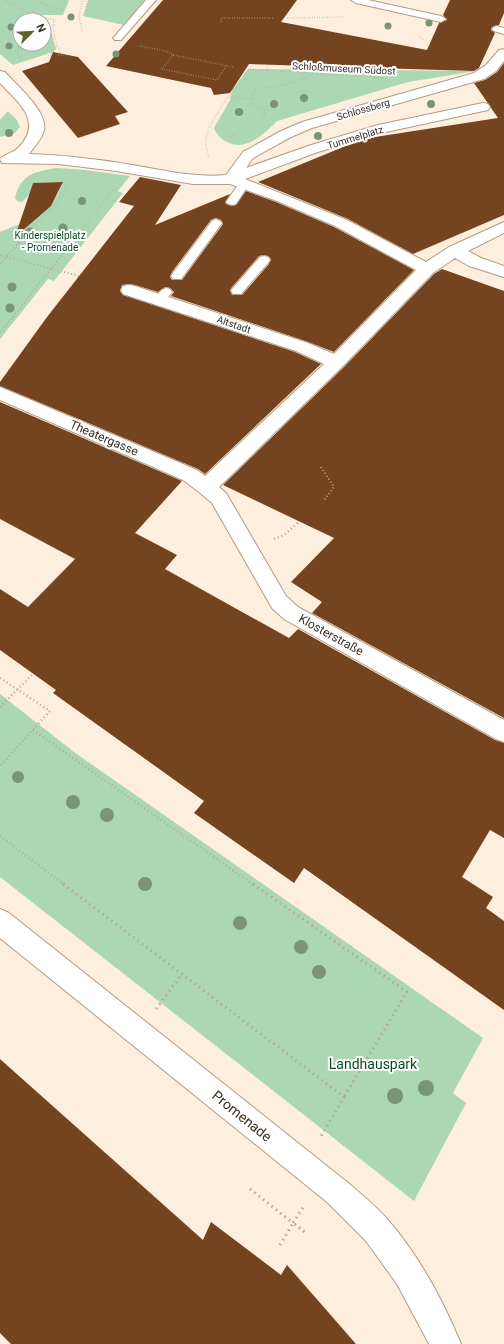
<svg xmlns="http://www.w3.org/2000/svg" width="504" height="1344" viewBox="0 0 504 1344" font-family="Roboto,sans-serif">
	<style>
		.green { fill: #abd8b3; fill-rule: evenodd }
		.building { fill: #74431f; fill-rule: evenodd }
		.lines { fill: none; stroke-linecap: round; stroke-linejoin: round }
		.lane-casing { stroke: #b49b80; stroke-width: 2 }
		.street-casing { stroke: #b49b80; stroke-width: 2 }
		.secondary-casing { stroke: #b49b80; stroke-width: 2 }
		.path-far3 { stroke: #b7a99a; stroke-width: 1.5; stroke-dasharray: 0.5 2; stroke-linecap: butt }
		.path-far2 { stroke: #b7a99a; stroke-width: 2; stroke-dasharray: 1 2.5; stroke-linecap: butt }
		.path-far1 { stroke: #b7a99a; stroke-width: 2.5; stroke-dasharray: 1 3; stroke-linecap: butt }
		.path { stroke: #b7a99a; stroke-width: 3; stroke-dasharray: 1.5 4; stroke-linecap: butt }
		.lane { fill: #fff; fill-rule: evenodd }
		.street { fill: #fff; fill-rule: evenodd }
		.secondary { fill: #fff; fill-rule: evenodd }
		.tree { fill: #799476 }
		.labels { text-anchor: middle; stroke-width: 4; stroke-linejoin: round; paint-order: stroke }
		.far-street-label { font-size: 10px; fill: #392f24; stroke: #fefefe }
		.far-park-label { font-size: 10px; fill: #0c4b22; stroke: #fefefe }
		.street-label { font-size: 12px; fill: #392f24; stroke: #fefefe }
		.near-park-label { font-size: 14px; fill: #0c4b22; stroke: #fefefe }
		.near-street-label { font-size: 14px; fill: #392f24; stroke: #fefefe }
	</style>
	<rect width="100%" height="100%" fill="#feeedd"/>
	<path class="green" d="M0 0H69L63 15H39L49 24 56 49 53 52 13 65 0 54ZM20 20H44V44H20Z
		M88 0H145L124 25 83 16Z
		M248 69 476 71 408 82 277 121C264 134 246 152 227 142 221 139 216 134 214 128L230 100 232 90Z
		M8 111 17 120 20 127 15 133 0 137V120Z
		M57 168 85 170 130 176 118 191 123 193 54 281 48 279 0 339V232C31 219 51 217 63 182L33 183 29 195 22 202 17 201 15 198C20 175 35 171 57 168Z
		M0 694 74 752 483 1038 453 1093 466 1103 414 1201 0 877Z"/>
	<path class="building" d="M163 0H297L281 22 427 50 439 23 447 20 443 15 450 0H504V13L499 25 494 26 491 28V30L495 33 479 68 474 71 249 64 230 93 214 95 211 88 106 66Z
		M53 52 78 57 128 112 115 116 120 124 78 138 22 71 49 62Z
		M504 63V215L413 254 348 219 258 182 348 145 375 137 498 118 474 83 485 80 497 72Z
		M140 177 181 185 155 225 230 194 225 203 232 206 236 205 246 191 276 202 334 227 414 270 334 352 308 342 171 296 174 292 170 288 165 287 158 292 135 285 129 284 122 285 120 291 123 295 295 352 321 364 205 474 198 469 0 386V382L47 317 134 206 119 202ZM215 218 221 220 223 224 182 280H172L170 277 172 272 211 220ZM264 255 268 256 271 259 269 264 242 295H232L230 290 232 287 259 256Z
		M63 182 51 206 15 237 33 183Z
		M442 269 504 291V718L312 613 322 602 291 582 334 538 223 485 344 367 434 274Z
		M0 402 182 481 135 533 177 555 165 569 289 638 298 629 495 740 504 743V838L490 830 462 877 493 897 486 908 504 921V1010L304 868 294 883 194 813 204 801 53 693 56 690 0 650V589L28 607 75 559 0 519Z
		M0 1059 203 1240 211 1222 281 1275 287 1265 356 1344H11L0 1333Z"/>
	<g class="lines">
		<g class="lane-casing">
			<path id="lane" d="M146 0H156L121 40H115L113 38 115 36Z
				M351 0H368L441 16 446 19 441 22 356 3Z
				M497 26 504 28V34L494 31 492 29 494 27Z
				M244 181 249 184 236 204 232 205 228 204 226 202 240 182Z
				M216 219 220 221 222 223 181 279H173L171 276 173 273 212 221Z
				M264 256 268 257 270 260 268 263 241 294H233L231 291 233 288 260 257Z
				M166 288 170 289 172 292 164 303H156L154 300C157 295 160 290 166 288Z"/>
		</g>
		<g class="street-casing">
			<path id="street" d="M504 49V61L496 71 484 79 312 128 291 137 253 158 246 168 308 146 378 125 483 103 488 104 490 107 488 110 386 132 318 152 245 179 347 220 426 262 449 247 504 222V233L468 251 481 258 504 266V277L469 266 455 258 433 273 343 366 219 487 226 493 286 596 298 607 504 720V742L496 739 284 619 272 608 212 503 199 492 183 480 0 400V387L197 470 205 476 324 364 296 351 123 294 121 290 123 286 129 285 135 286 308 343 334 354 416 270 335 226 277 201 230 184H193L116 171 59 164 2 163 0 159C4 154 13 153 18 148 44 122 19 103 0 83V71L5 72C16 85 48 111 44 130 42 139 34 147 29 154 63 155 98 159 132 165 163 170 194 178 226 175L243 152 281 131 302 122 474 73 486 65 499 50Z"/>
		</g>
		<g class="secondary-casing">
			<path id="secondary" d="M0 909 9 913 347 1182C361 1194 376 1206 388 1220 419 1256 443 1300 461 1344H429L397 1284 366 1241 327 1202 0 938Z"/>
		</g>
		<path class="path-far3" d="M5 0 32 15 54 20 53 28 57 46 51 52V56L22 45 19 46 18 55 21 61
			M36 0 51 7 62 9
			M287 18 344 17
			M221 22V18H273
			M82 31 79 16 83 0
			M419 36 425 41
			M57 46 60 49 59 55 67 56
			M140 46 166 51 173 55 233 67
			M173 55 162 69 217 80 226 66
			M248 69 387 78
			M267 71 268 64
			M253 99 251 104 264 109 265 114 261 121
			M227 130 229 133 236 136
			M209 157C199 134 216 116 228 97L253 99 254 89C272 86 295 86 310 74
			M29 231 54 207 69 182
			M81 231 115 188"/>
		<path class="path-far2" d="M0 255 79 276
			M0 264 30 230
			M0 333 82 230
			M321 467 334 487 324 500"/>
		<path class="path-far1" d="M274 539 284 535 299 522
			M0 678 50 711 0 766
			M0 707 33 674
			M33 730 254 885
			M0 836 65 885"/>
		<path class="path" d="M63 884 344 1097 320 1138
			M253 884 407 992 344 1097
			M156 1009 182 974
			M250 1189 293 1223 304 1206
			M280 1245 293 1223 306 1233"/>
		<use href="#lane" class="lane"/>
		<use href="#street" class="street"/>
		<use href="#secondary" class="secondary"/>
	</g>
	<g class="tree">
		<circle cx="71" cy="17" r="3.5"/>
		<circle cx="429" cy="23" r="3.5"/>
		<circle cx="388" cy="26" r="3.5"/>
		<circle cx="11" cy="27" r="3.5"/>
		<circle cx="9" cy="46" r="3.5"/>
		<circle cx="116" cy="54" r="3.5"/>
		<circle cx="304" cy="98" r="4"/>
		<circle cx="274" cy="104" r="4"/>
		<circle cx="431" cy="104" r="4"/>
		<circle cx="239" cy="112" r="4"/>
		<circle cx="9" cy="133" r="4"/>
		<circle cx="318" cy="136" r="4"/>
		<circle cx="82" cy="201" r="4"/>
		<circle cx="63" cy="228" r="4.5"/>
		<circle cx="30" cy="232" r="4.5"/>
		<circle cx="12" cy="287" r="4.5"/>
		<circle cx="10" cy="308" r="4.5"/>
		<circle cx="18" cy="777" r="6"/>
		<circle cx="73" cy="802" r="7"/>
		<circle cx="107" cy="815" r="7"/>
		<circle cx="145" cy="884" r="7"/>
		<circle cx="240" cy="923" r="7"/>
		<circle cx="301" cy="947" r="7"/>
		<circle cx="319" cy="972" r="7"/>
		<circle cx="426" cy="1088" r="8"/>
		<circle cx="395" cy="1096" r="8"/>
	</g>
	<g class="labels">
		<g class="far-street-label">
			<text transform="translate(344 68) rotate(3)" y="4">Schloßmuseum Südost</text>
			<text transform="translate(363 109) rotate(-16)" y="4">Schlossberg</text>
			<text transform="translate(355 137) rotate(-17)" y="4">Tummelplatz</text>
			<text transform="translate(234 324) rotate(19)" y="4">Altstadt</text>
		</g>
		<g class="far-park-label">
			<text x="50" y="239">Kinderspielplatz<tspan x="50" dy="12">- Promenade</tspan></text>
		</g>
		<g class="street-label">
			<text transform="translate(104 438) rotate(23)" y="4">Theatergasse</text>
			<text transform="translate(331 635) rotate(29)" y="4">Klosterstraße</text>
		</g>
		<g class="near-park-label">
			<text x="373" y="1069">Landhauspark</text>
		</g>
		<g class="near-street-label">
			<text transform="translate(242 1116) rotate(39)" y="5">Promenade</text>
		</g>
	</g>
	<g transform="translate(32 32) rotate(66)"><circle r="19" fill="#fefefe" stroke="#afaba7"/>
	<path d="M0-3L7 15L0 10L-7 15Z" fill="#5b602d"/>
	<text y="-6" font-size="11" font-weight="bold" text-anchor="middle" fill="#392f24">N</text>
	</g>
</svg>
